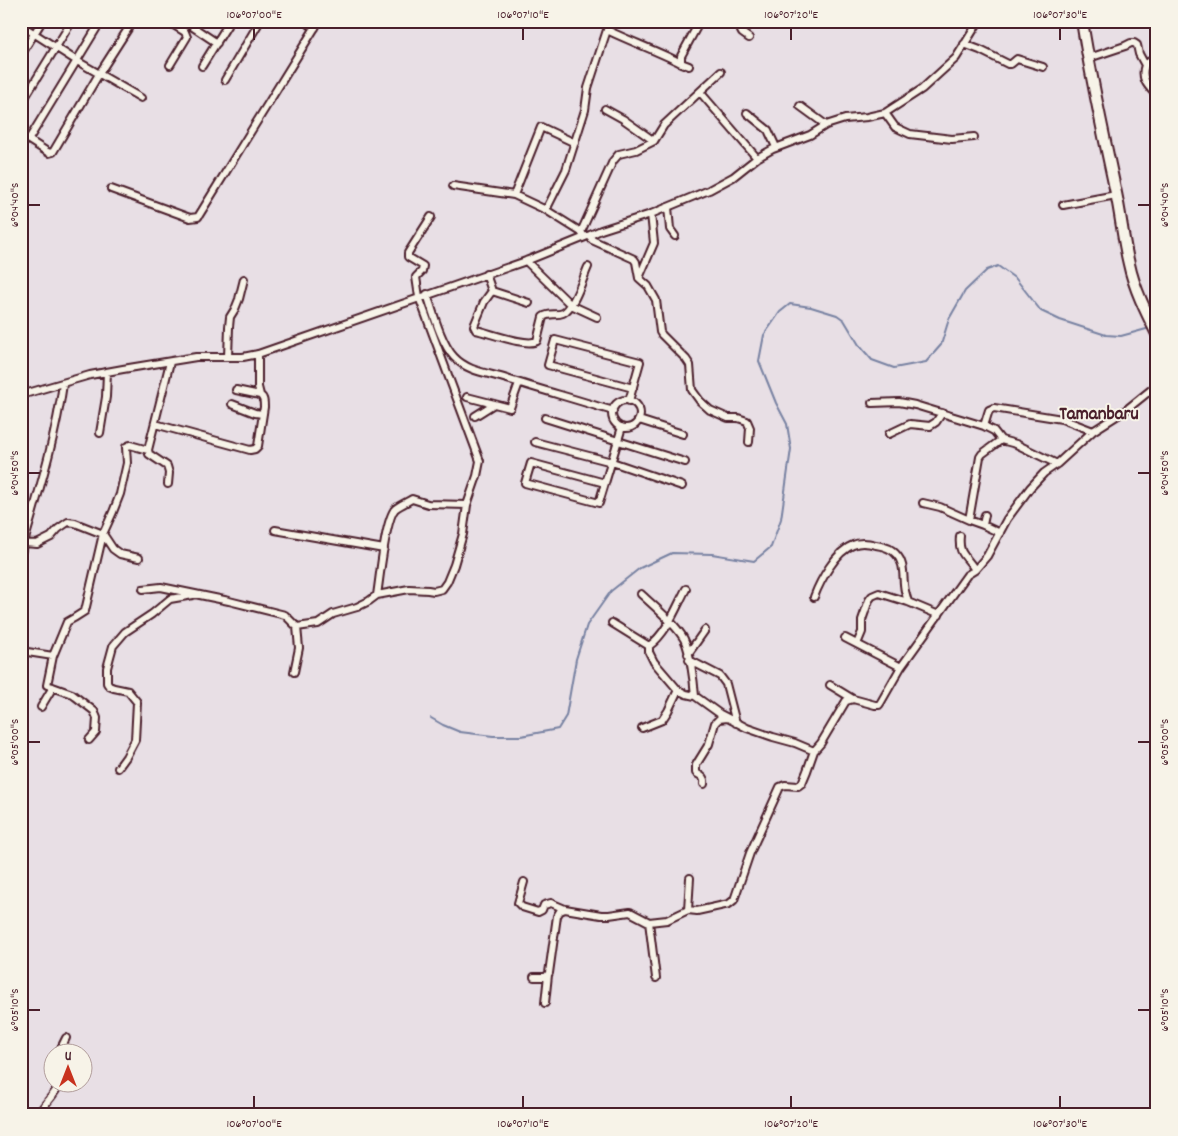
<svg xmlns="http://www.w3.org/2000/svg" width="1178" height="1136" viewBox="0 0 1178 1136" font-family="Dekko,sans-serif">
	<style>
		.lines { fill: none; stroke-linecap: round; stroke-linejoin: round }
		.stream { stroke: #7882a2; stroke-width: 2 }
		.minor-casing { stroke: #4a1f2b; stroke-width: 10 }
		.trunk-casing { stroke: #4a1f2b; stroke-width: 14 }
		.minor { stroke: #f7f3e8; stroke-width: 6 }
		.trunk { stroke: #f7f3e8; stroke-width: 10 }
		.ticks { fill: none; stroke: #4a1f2b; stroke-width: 2 }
		.labels { text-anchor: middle; stroke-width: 4; stroke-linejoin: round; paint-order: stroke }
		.quarter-label { font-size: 19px; font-weight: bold; fill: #4a1f2b; stroke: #f7f3e8 }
		.neatline { fill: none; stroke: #4a1f2b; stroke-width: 2 }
		.ticks-label { font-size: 12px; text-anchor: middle; fill: #4a1f2b }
	</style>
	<rect width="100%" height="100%" fill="#e8dfe5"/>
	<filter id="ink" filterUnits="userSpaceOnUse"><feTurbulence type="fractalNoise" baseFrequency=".02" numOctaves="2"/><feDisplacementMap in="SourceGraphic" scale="10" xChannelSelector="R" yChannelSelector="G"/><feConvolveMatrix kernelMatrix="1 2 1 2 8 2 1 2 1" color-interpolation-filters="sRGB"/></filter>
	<g filter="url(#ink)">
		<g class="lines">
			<path class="stream" d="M431 718 443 725 460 732 493 736H521L558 729 566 716 576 659 587 625 611 591 640 568 672 553 712 554 754 561 771 547 781 519 791 449 787 424 776 403 759 361 764 335 780 312 790 304 811 307 837 315 844 320 859 345 872 360 894 368 926 362 941 345 949 319 965 291 987 270 998 266 1016 279 1041 311 1060 320 1106 335 1121 336 1150 328"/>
			<g class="minor-casing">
				<path id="minor" d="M167 21 185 32 187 37 170 65
					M192 21 193 27 217 43
					M304 21 315 28
					M612 21 607 30C632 42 657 51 681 63
					M748 21 741 31 742 33 749 38
					M21 25 77 61 141 98
					M964 44 980 50 1008 64H1011L1017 59 1043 67
					M21 55 42 21
					M1087 57 1095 56 1125 46 1131 43H1134L1137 45 1139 54 1145 65 1154 58
					M1145 65C1140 79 1148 86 1157 96
					M202 66 230 21
					M689 66 681 63V56L700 21
					M225 80 260 21
					M700 92 757 158
					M21 104 72 21
					M800 106 826 125
					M605 109 623 119 654 141 664 125 721 72
					M747 113 768 130 776 147
					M885 113 895 127 910 134 952 139 974 137
					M21 135 49 153 53 152 99 74 133 21
					M29 139 101 21
					M453 186 514 195 546 210 581 232
					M111 189 190 218 198 217 319 21
					M514 195 541 127 575 143
					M1063 205 1116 195
					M668 207 670 229 675 236
					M546 210 566 170 585 110 588 88 607 30
					M583 235 581 232 613 161 619 154 636 150 654 141
					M590 235 592 240 634 259 636 262 639 278 648 286 656 300 660 332 662 335 686 359 690 365 692 390 700 401 710 410 728 418H738L747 421 750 428 749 442
					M526 261 571 305 597 317
					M486 274 492 291 484 302 474 326 476 330C490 333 526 347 537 341L543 317C550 312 556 316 563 313 574 308 583 278 588 267
					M639 278 654 243 651 214
					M492 291 529 303
					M427 294C433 312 441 343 454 357 468 372 489 373 507 379 542 390 578 400 613 411
					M228 357 229 327 230 317 235 309 239 299 244 279
					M236 390 260 395
					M21 395 90 375 123 369 196 357H243L258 354 526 261 590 235 601 230 651 214 709 190 733 177 757 158 773 149 810 135 826 125 845 119 867 117 885 113 922 89 956 58 979 21
					M467 397 510 408 519 383
					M612 414a14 14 0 1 1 28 0a14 14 0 1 1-28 0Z
					M629 401 640 362 555 340 548 365 633 388
					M872 403 899 402 915 405 984 426 994 431 1001 440 1016 444 1057 464
					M232 404 255 413 263 414
					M475 416 494 404
					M545 418 685 462
					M639 420 683 434
					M155 424 250 450 255 449 258 446 264 407C264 402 264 398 260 395L258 387V354
					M984 426 989 410 994 408 1062 419 1093 431
					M100 433 106 397 107 372
					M889 434 910 424 930 426 936 422 942 413
					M535 442 612 462 682 486
					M605 483 531 463 525 483 599 503 622 427
					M168 484 169 473 167 466 149 454 148 450 170 362
					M923 503 940 507 969 520 983 525 1000 533
					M969 520 980 457 982 454 1001 440
					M983 525 985 515
					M275 530 384 549
					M960 536C958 555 966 555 975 570
					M24 543 37 544 51 537 58 529 68 522 75 523 103 534 113 549 120 554 139 558
					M21 553C37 497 55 442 63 384
					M143 589 161 587 229 601 285 615 297 627 318 624 333 614 357 607 369 601 377 595 409 589 428 590 434 591 442 589 447 582 454 565 463 534 467 505 477 476 480 461 419 297 416 277 422 271 423 266 408 257V253L431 217
					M686 589C676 608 667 633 649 646V652L654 662 678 690 686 694 695 696 720 714 747 728 773 737 795 743 814 751
					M641 594C654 606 676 624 684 639 690 651 694 682 695 696
					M377 595C380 577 385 520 395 509 400 505 407 502 412 499L428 504 467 505
					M814 597C820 581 836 551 853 545 859 542 869 543 876 545 883 546 891 548 896 554 906 564 902 578 905 591 906 595 907 598 908 602
					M612 623 649 646
					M845 638 901 667
					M857 644 862 632V620L869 600 872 596 879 593 908 602 939 615
					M21 651 53 656
					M688 654 705 630
					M689 660 720 676 726 684 736 723
					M294 672 299 648 297 627
					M830 685 853 699
					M41 707 53 687
					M642 728 662 720 668 711 678 690
					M89 740 96 732 97 718 94 711 72 694 47 685 53 656 67 622 74 618 85 611 103 534 113 512 120 494 127 463 126 447 130 445 148 450
					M118 768 126 757 135 740 137 702 128 691 114 688 109 686 107 683V668L113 646 125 632 152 614 170 599 193 595
					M704 784C705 777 701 776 696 773V765L709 744 715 723 719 719 727 718
					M524 882 518 903 522 907 538 912 542 910 544 905 551 903 565 909
					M688 910 690 878
					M649 922 656 978
					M534 977H546L549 973 557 916 560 911 565 909 601 915H609L630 912 649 922 667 920 688 910 697 911 729 904 734 900 750 853 780 787 785 785 798 786 802 783 807 771 814 751 821 743 846 701 853 699 875 705H879L881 702 901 667 967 575 975 570 987 556 1007 519 1030 488 1044 473 1057 464 1093 431 1126 410 1157 385
					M545 1003 548 975
					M58 1054 66 1038
					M38 1115C44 1104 55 1095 59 1084"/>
			</g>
			<g class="trunk-casing">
				<path id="trunk" d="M1082 21C1091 79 1104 136 1116 193 1121 216 1123 240 1129 264 1134 288 1146 312 1157 334"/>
			</g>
			<use href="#minor" class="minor"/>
			<use href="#trunk" class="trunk"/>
		</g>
	</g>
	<path class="ticks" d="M254 28V40M523 28V40M791 28V40M1060 28V40M28 205H40M1138 205H1150M28 473H40M1138 473H1150M28 742H40M1138 742H1150M28 1010H40M1138 1010H1150M254 1096V1108M523 1096V1108M791 1096V1108M1060 1096V1108"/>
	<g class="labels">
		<g class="quarter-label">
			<text x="1099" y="419">Tamanbaru</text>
		</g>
	</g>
	<rect width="1178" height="1136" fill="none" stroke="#f7f3e8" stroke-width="55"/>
	<g transform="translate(68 1068)"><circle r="24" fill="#f7f3e8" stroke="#b29e9c"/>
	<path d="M0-4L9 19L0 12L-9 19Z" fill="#c8321e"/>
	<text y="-8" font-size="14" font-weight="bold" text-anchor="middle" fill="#4a1f2b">U</text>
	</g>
	<rect x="28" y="28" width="1122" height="1080" class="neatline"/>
	<g class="ticks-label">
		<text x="254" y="18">106°07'00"E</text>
		<text x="523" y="18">106°07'10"E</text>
		<text x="791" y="18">106°07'20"E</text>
		<text x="1060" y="18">106°07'30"E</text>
		<text transform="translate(14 205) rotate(-90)" y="4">6°04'40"S</text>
		<text transform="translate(1164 205) rotate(-90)" y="4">6°04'40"S</text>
		<text transform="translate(14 473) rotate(-90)" y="4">6°04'50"S</text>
		<text transform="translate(1164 473) rotate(-90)" y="4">6°04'50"S</text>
		<text transform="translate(14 742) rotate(-90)" y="4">6°05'00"S</text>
		<text transform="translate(1164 742) rotate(-90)" y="4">6°05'00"S</text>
		<text transform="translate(14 1010) rotate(-90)" y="4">6°05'10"S</text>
		<text transform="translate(1164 1010) rotate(-90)" y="4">6°05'10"S</text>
		<text x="254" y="1127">106°07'00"E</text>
		<text x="523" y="1127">106°07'10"E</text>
		<text x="791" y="1127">106°07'20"E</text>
		<text x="1060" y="1127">106°07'30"E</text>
	</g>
</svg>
